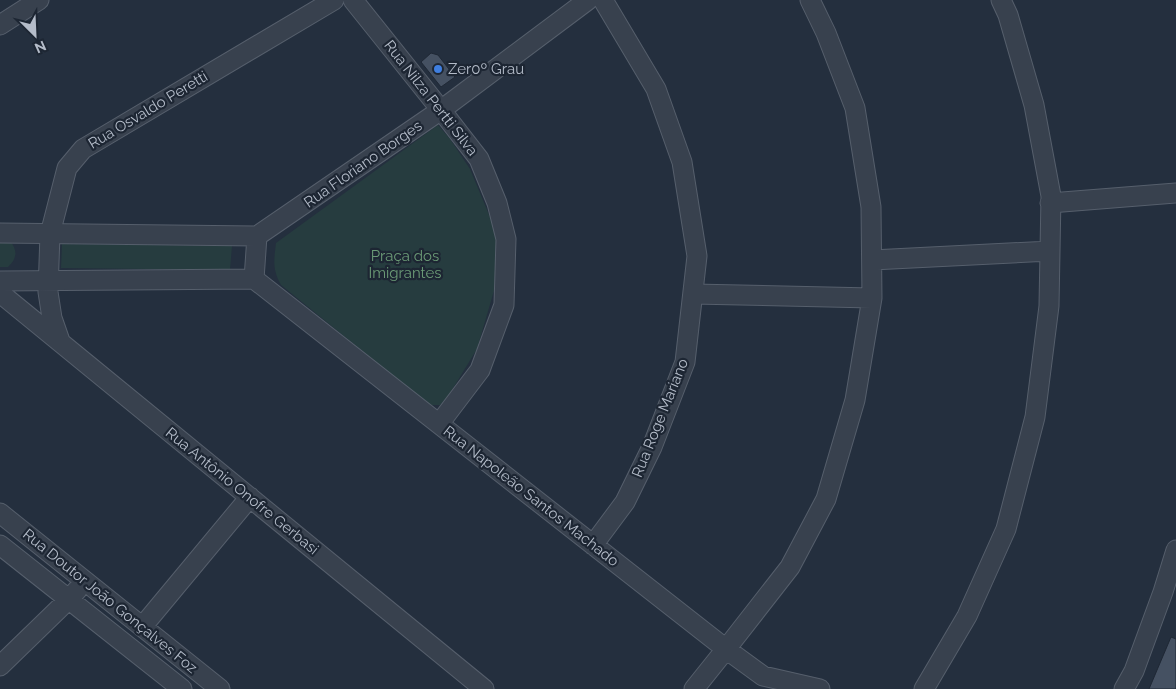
<svg xmlns="http://www.w3.org/2000/svg" width="1176" height="689" viewBox="0 0 1176 689" font-family="Raleway,sans-serif">
	<style>
		.green { fill: #263c3f }
		.building { fill: #455162; stroke: #1f2835 }
		.lines { fill: none; stroke-linecap: round; stroke-linejoin: round }
		.minor-casing { stroke: #565f6c; stroke-width: 21 }
		.minor { stroke: #38414e; stroke-width: 19 }
		.shop-dot { fill: #3f7fe0; stroke: #1d2633; stroke-width: 2 }
		.labels { text-anchor: middle; stroke-width: 4.5; stroke-linejoin: round; paint-order: stroke }
		.poi-label { font-size: 15px; fill: #b4bcc9; stroke: #1d2633; text-anchor: start }
		.street-label { font-size: 15px; fill: #b4bcc9; stroke: #1d2633 }
		.park-label { font-size: 15px; fill: #6b9a76; stroke: #1d2633 }
	</style>
	<rect width="100%" height="100%" fill="#242f3e"/>
	<path class="green" d="M438 125 450 139 470 169 505 253 477 349 447 398 440 405H429L281 285C272 269 274 260 276 243Z
		M0 241H10C18 250 17 259 8 267H0Z
		M62 244 232 246 230 270 61 268Z"/>
	<path class="building" d="M431 53 438 55 455 77 441 87 421 62Z
		M1171 637 1176 639V689H1149Z"/>
	<g class="lines">
		<g class="minor-casing">
			<path id="minor" d="M353 0 441 110 479 159 497 203 506 239 504 305 480 370 439 424
				M0 25 39 0
				M1050 203 1176 193
				M0 233 257 236
				M257 236 441 110 588 0
				M872 260 1050 251
				M254 279 726 649 763 676 820 689
				M254 279 257 236
				M0 281 254 279
				M0 293 484 689
				M693 294 872 298
				M60 341 52 318 48 292 50 234 67 168 83 149 334 0
				M0 513 220 689
				M0 545 182 689
				M593 545 625 502 652 447 685 362 697 256 682 162 656 89 603 0
				M142 627 250 497
				M0 666 69 599 78 589
				M694 689 726 649 790 567 826 499 855 400 872 298 871 207 855 108 826 33 810 0
				M924 689 967 616 1006 529 1035 417 1049 306 1051 196 1034 105 1008 15 1001 0
				M1124 689 1134 671 1163 592 1176 550"/>
		</g>
		<use href="#minor" class="minor"/>
	</g>
	<circle class="shop-dot" cx="438" cy="69" r="5"/>
	<g class="labels">
		<g class="poi-label">
			<text x="448" y="74">Zer0º Grau</text>
		</g>
		<g class="street-label">
			<text transform="translate(431 98) rotate(52)" y="5">Rua Nilza Pertti Silva</text>
			<text transform="translate(148 110) rotate(-31)" y="5">Rua Osvaldo Peretti</text>
			<text transform="translate(363 164) rotate(-35)" y="5">Rua Floriano Borges</text>
			<text transform="translate(660 418) rotate(-68)" y="5">Rua Roge Mariano</text>
			<text transform="translate(242 491) rotate(39)" y="5">Rua Antônio Onofre Gerbasi</text>
			<text transform="translate(531 496) rotate(38)" y="5">Rua Napoleão Santos Machado</text>
			<text transform="translate(110 601) rotate(39)" y="5">Rua Doutor João Gonçalves Foz</text>
		</g>
		<g class="park-label">
			<text x="405" y="261">Praça dos<tspan x="405" dy="17">Imigrantes</tspan></text>
		</g>
	</g>
	<g transform="translate(35 35) rotate(156)" stroke="#1d2633" stroke-width="4" paint-order="stroke">
	<path d="M0-4L9 19L0 12L-9 19Z" fill="#b4bcc9"/>
	<text y="-8" font-size="14" font-weight="bold" text-anchor="middle" fill="#b4bcc9">N</text>
	</g>
</svg>
